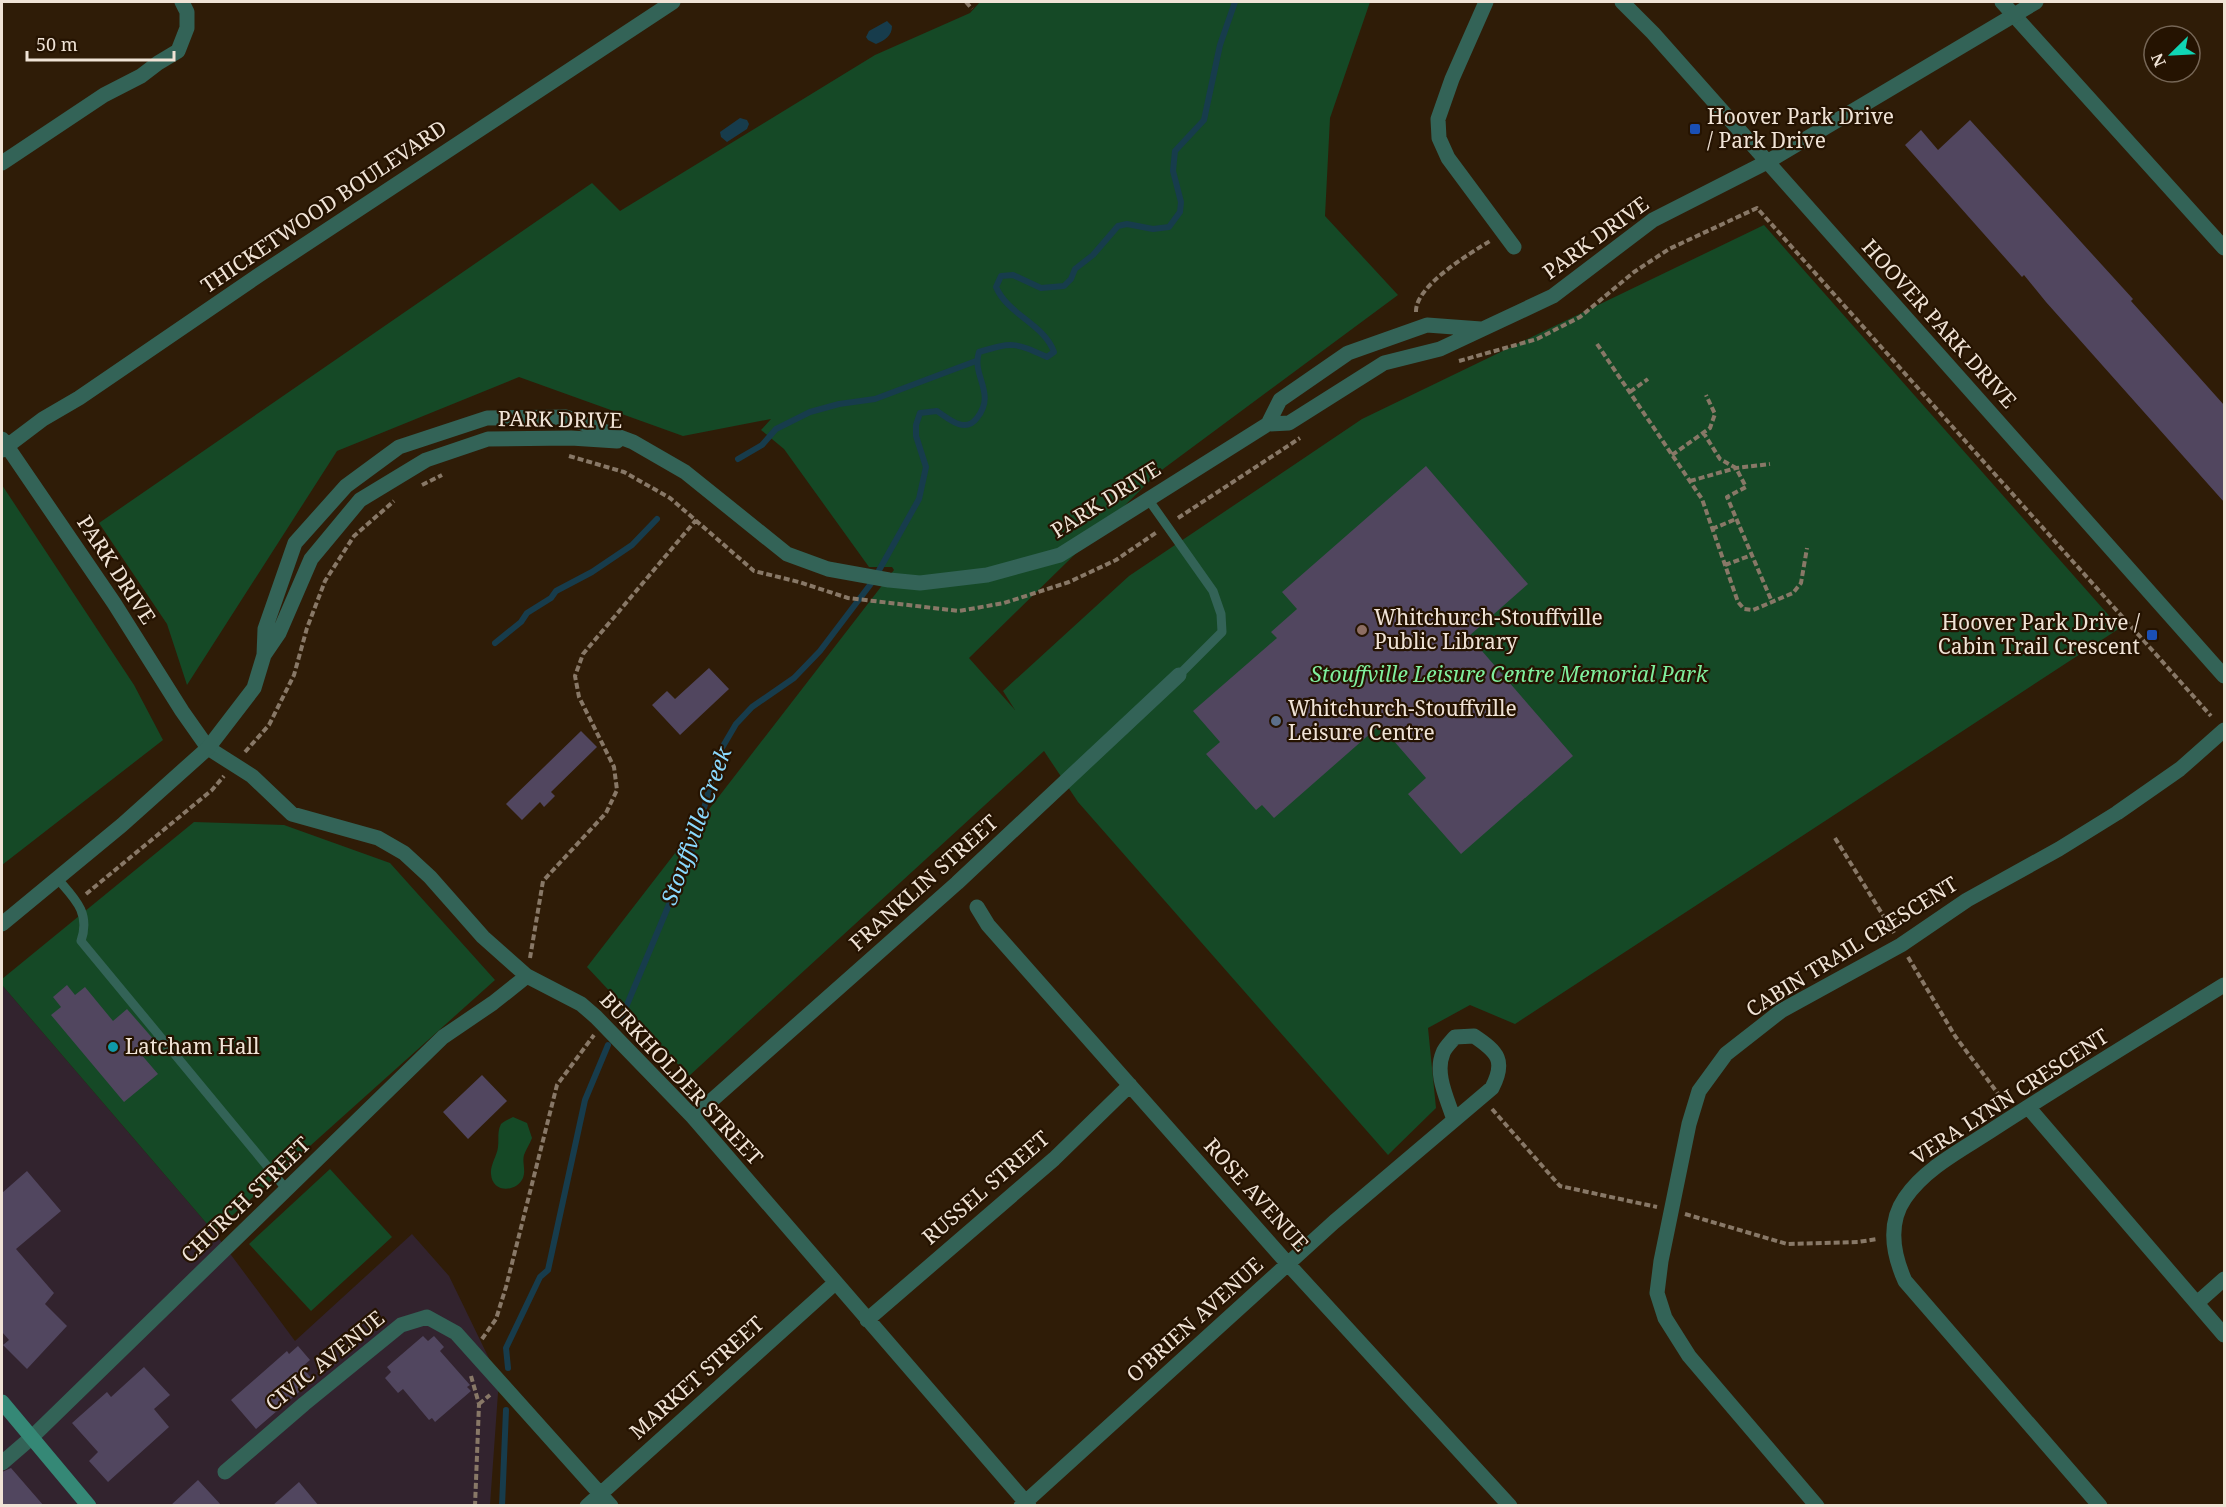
<svg xmlns="http://www.w3.org/2000/svg" width="2226" height="1507" viewBox="0 0 2226 1507" font-family="'Noto Serif',serif">
	<style>
		.commercial { fill: #32232e }
		.green { fill: #154926 }
		.water { fill: #173c4c }
		.lines { fill: none; stroke-linecap: round; stroke-linejoin: round }
		.stream { stroke: #173c4c; stroke-width: 6 }
		.building { fill: #51465f }
		.path { stroke: #887867; stroke-width: 4; stroke-dasharray: 6 3; stroke-linecap: butt }
		.service { stroke: #336357; stroke-width: 9 }
		.minor { stroke: #336357; stroke-width: 15 }
		.tertiary { stroke: #336357; stroke-width: 15 }
		.secondary { stroke: #358876; stroke-width: 15 }
		.transit-dot { fill: #1a4fb4; stroke: #251301; stroke-width: 2 }
		.education-dot { fill: #8d6e63; stroke: #251301; stroke-width: 2 }
		.service-dot { fill: #5c6f8a; stroke: #251301; stroke-width: 2 }
		.culture-dot { fill: #0f9aa8; stroke: #251301; stroke-width: 2 }
		.labels { text-anchor: middle; stroke-width: 4.5; stroke-linejoin: round; paint-order: stroke }
		.poi-label { font-size: 21px; fill: #f0e3d6; stroke: #251301; text-anchor: start }
		.street-label { font-size: 21px; fill: #f0e3d6; stroke: #251301 }
		.park-label { font-size: 21px; font-style: italic; fill: #7fef9d; stroke: #251301 }
		.water-label { font-size: 22px; font-style: italic; fill: #8ad9fe; stroke: #251301 }
	</style>
	<rect width="100%" height="100%" fill="#2f1c07"/>
	<path class="commercial" d="M2 985 214 1232 295 1341 412 1234 449 1276 499 1379 490 1505H2Z"/>
	<path class="green" d="M980 2H1370L1330 118 1325 216 1398 295 1159 472 969 658 1015 710 1003 691 1129 576 1362 419 1764 225 2120 628 1515 1024 1470 1005 1428 1028 1436 1108 1388 1155 1078 802 1044 751 689 1076 587 967 894 570 892 567H869L784 449 761 430 771 419 683 436 519 377 337 451 187 685 167 624 99 523 592 183 620 211 875 55 970 13Z
		M2 485 134 685 163 740 2 865Z
		M194 822 284 825 390 863 495 980 214 1232 2 985V979Z
		M513 1117 527 1123 532 1138C530 1144 526 1149 524 1155 522 1163 526 1170 523 1178 516 1193 492 1193 491 1174 490 1165 497 1156 498 1147 499 1140 497 1131 501 1124 504 1121 509 1119 513 1117Z
		M330 1169 392 1237 311 1311 249 1244Z"/>
	<path class="water" d="M887 21 892 26C892 36 885 40 876 44L868 40 866 37 869 31Z
		M740 118 747 120 749 124 747 129 727 142 721 137 720 132Z"/>
	<g class="lines">
		<path class="stream" d="M738 459 762 445 776 429 810 412 839 404 875 399 976 361
			M495 643 521 622 527 613 551 598 556 591 592 572 632 545 657 519
			M621 1019 694 845 719 753 736 724 752 707 794 678 820 651 873 581 919 499 926 467 916 436V425L920 413 937 411C949 419 965 434 977 418 997 393 971 376 979 352 1013 342 1014 342 1047 357L1054 352C1044 324 1008 315 996 287L1001 276 1013 275 1041 288 1064 286 1071 279 1075 269 1093 255 1118 226 1127 224 1153 229 1169 227 1180 212 1181 202 1173 171 1175 151 1204 120 1220 45 1235 2
			M508 1368 506 1348 540 1277 548 1270 585 1100 608 1045
			M502 1506 506 1410"/>
	</g>
	<path class="building" d="M1970 120 2133 299 2131 301 2224 405V502L2046 302 2024 275 2022 277 1905 145 1921 130 1938 150Z
		M1426 466 1528 584 1469 636 1573 756 1461 854 1408 794 1426 778 1380 725 1274 818 1262 805 1256 810 1206 754 1220 742 1193 711 1277 638 1271 632 1297 609 1282 592Z
		M709 668 729 689 680 735 652 705 667 691 675 699Z
		M581 731 597 747 551 792 555 796 544 807 540 802 522 820 506 804Z
		M67 985 75 995 85 987 113 1021 127 1009 155 1041 140 1053 158 1074 124 1102 51 1015 61 1007 53 997Z
		M482 1075 507 1101 468 1139 443 1112Z
		M27 1171 61 1211 16 1249 54 1293 45 1304 67 1326 27 1369 3 1345 9 1340 2 1332V1193Z
		M423 1336 428 1341 434 1336 444 1347 440 1351 470 1385 467 1387 471 1391 435 1422 432 1418 429 1420 403 1389 398 1393 385 1378 391 1372 387 1367Z
		M298 1346 310 1360 302 1367 313 1380 256 1429 231 1400 287 1351 289 1354Z
		M144 1367 170 1395 154 1409 169 1427 108 1482 89 1461 98 1452 72 1423 107 1392 111 1397Z
		M11 1468 44 1506H2V1472Z
		M198 1480 222 1506H170Z
		M299 1482 319 1506H272Z"/>
	<g class="lines">
		<path class="path" d="M966 2 972 9
			M1416 312C1415 286 1469 254 1490 241
			M1597 344 1702 499 1738 602 1744 609 1753 610 1793 593 1801 583 1807 548
			M1459 361 1537 339 1580 317 1634 272 1669 249 1757 208 2211 716
			M1630 392 1648 379
			M1703 432 1720 459 1736 468 1746 487 1727 497 1772 602
			M1672 455 1710 428 1715 414 1706 395
			M569 456 624 472 670 498 754 571 799 582 848 598 959 611 1004 603 1069 582 1116 560 1157 532
			M1690 481 1736 468 1770 464
			M422 485 442 475
			M1178 518 1300 438
			M1712 529 1736 519
			M1725 565 1752 555
			M245 752 269 725 294 675 307 628 325 581 354 536 394 501
			M1835 838 1894 933
			M86 894 212 790 224 776
			M1908 957 1955 1036 2005 1103
			M530 958 543 881 606 813 617 790 614 767 579 697 575 676 583 654 696 520
			M1492 1109 1560 1186 1657 1207
			M1685 1214 1787 1244 1858 1242 1877 1239
			M482 1339 496 1319 506 1287 557 1085 594 1035
			M471 1376 479 1404 475 1506
			M479 1404 490 1395"/>
		<path class="service" d="M1148 499 1213 591 1221 614 1222 632 1179 675
			M56 877C74 898 91 912 81 941L287 1190"/>
		<path class="minor" d="M1486 2 1452 79 1438 119 1439 138 1448 158 1514 247
			M2002 2 2224 248
			M2 163 104 95 141 76 158 63 178 51 187 28V12L182 2
			M2 439 114 603 182 711 208 748 252 776 292 814 378 838 404 853 430 877 483 937 527 976 581 1004 596 1017 693 1117 1029 1506
			M2 450 43 419 79 398 259 275 673 2
			M977 907 988 925 1288 1264 1510 1506
			M2028 1107 2224 1335
			M693 1117 957 883 1179 675
			M2197 1303 2224 1279
			M867 1320 1054 1159 1130 1085
			M2 1463 31 1438 443 1037 493 1003 527 976
			M225 1472 304 1404 401 1325 427 1317 456 1333 611 1506
			M587 1506 835 1283
			M1021 1506 1334 1222 1492 1088C1506 1061 1498 1052 1474 1036L1455 1037C1451 1042 1445 1047 1443 1053 1434 1074 1448 1100 1454 1120
			M1817 1506 1689 1356 1665 1318 1657 1293 1661 1261 1689 1124 1699 1091 1726 1054 1781 1011 1901 945 1967 900 2059 849 2117 813 2180 769 2224 730
			M2100 1506 1905 1281C1893 1254 1887 1224 1905 1198 1926 1167 1965 1148 1995 1128 2071 1079 2148 1032 2224 985"/>
		<path class="tertiary" d="M1622 2 1653 33 2224 676
			M1268 424 1280 400 1348 353 1427 325 1481 329
			M264 655 279 633 311 559 360 500 426 460 488 439 571 438 617 441
			M2 924 122 825 208 748 254 688 264 655 265 629 295 543 346 486 399 447 487 418 566 417 633 442 685 472 787 554 828 569 889 580 920 583 987 575 1060 555 1268 424 1289 423 1384 363 1440 349 1553 296 1653 220 1767 162 2036 2"/>
		<path class="secondary" d="M2 1402 89 1506"/>
	</g>
	<g class="transit-dot">
		<rect x="1689" y="123" width="12" height="12" rx="3"/>
		<rect x="2146" y="629" width="12" height="12" rx="3"/>
	</g>
	<circle class="education-dot" cx="1362" cy="630" r="6"/>
	<circle class="service-dot" cx="1276" cy="721" r="6"/>
	<circle class="culture-dot" cx="113" cy="1047" r="6"/>
	<g class="labels">
		<g class="poi-label">
			<text x="1707" y="124">Hoover Park Drive<tspan x="1707" dy="24">/ Park Drive</tspan></text>
			<text x="1374" y="625">Whitchurch-Stouffville<tspan x="1374" dy="24">Public Library</tspan></text>
			<text x="2140" y="630" text-anchor="end">Hoover Park Drive /<tspan x="2140" dy="24">Cabin Trail Crescent</tspan></text>
			<text x="1288" y="716">Whitchurch-Stouffville<tspan x="1288" dy="24">Leisure Centre</tspan></text>
			<text x="125" y="1054">Latcham Hall</text>
		</g>
		<g class="street-label">
			<text transform="translate(324 207) rotate(-34)" y="7">THICKETWOOD BOULEVARD</text>
			<text transform="translate(1596 238) rotate(-36)" y="7">PARK DRIVE</text>
			<text transform="translate(1939 324) rotate(48)" y="7">HOOVER PARK DRIVE</text>
			<text transform="translate(560 420) rotate(1)" y="7">PARK DRIVE</text>
			<text transform="translate(1106 500) rotate(-32)" y="7">PARK DRIVE</text>
			<text transform="translate(116 570) rotate(57)" y="7">PARK DRIVE</text>
			<text transform="translate(924 883) rotate(-42)" y="7">FRANKLIN STREET</text>
			<text transform="translate(1852 947) rotate(-32)" y="7">CABIN TRAIL CRESCENT</text>
			<text transform="translate(681 1079) rotate(47)" y="7">BURKHOLDER STREET</text>
			<text transform="translate(2010 1097) rotate(-33)" y="7">VERA LYNN CRESCENT</text>
			<text transform="translate(986 1188) rotate(-41)" y="7">RUSSEL STREET</text>
			<text transform="translate(1256 1195) rotate(48)" y="7">ROSE AVENUE</text>
			<text transform="translate(246 1200) rotate(-44)" y="7">CHURCH STREET</text>
			<text transform="translate(1195 1320) rotate(-42)" y="7">O'BRIEN AVENUE</text>
			<text transform="translate(325 1361) rotate(-39)" y="7">CIVIC AVENUE</text>
			<text transform="translate(697 1378) rotate(-42)" y="7">MARKET STREET</text>
		</g>
		<g class="park-label">
			<text x="1509" y="682">Stouffville Leisure Centre Memorial Park</text>
		</g>
		<g class="water-label">
			<text transform="translate(696 826) rotate(-70)" y="8">Stouffville Creek</text>
		</g>
	</g>
	<rect width="2226" height="1507" fill="none" stroke="#f0e3d6" stroke-width="6"/>
	<g transform="translate(2172 54) rotate(246)"><circle r="28" fill="#251301" stroke="#766656" stroke-width="1.5"/>
	<path d="M0-4.5L10 22L0 15L-10 22Z" fill="#10d5b4"/>
	<text y="-9" font-size="16" font-weight="bold" text-anchor="middle" fill="#f0e3d6">N</text>
	</g>
	<path d="M27 51v9h147v-9" fill="none" stroke="#f0e3d6" stroke-width="3"/>
	<text x="36" y="51" font-size="18" fill="#f0e3d6" stroke="#251301" stroke-width="4.5" paint-order="stroke">50 m</text>
</svg>
